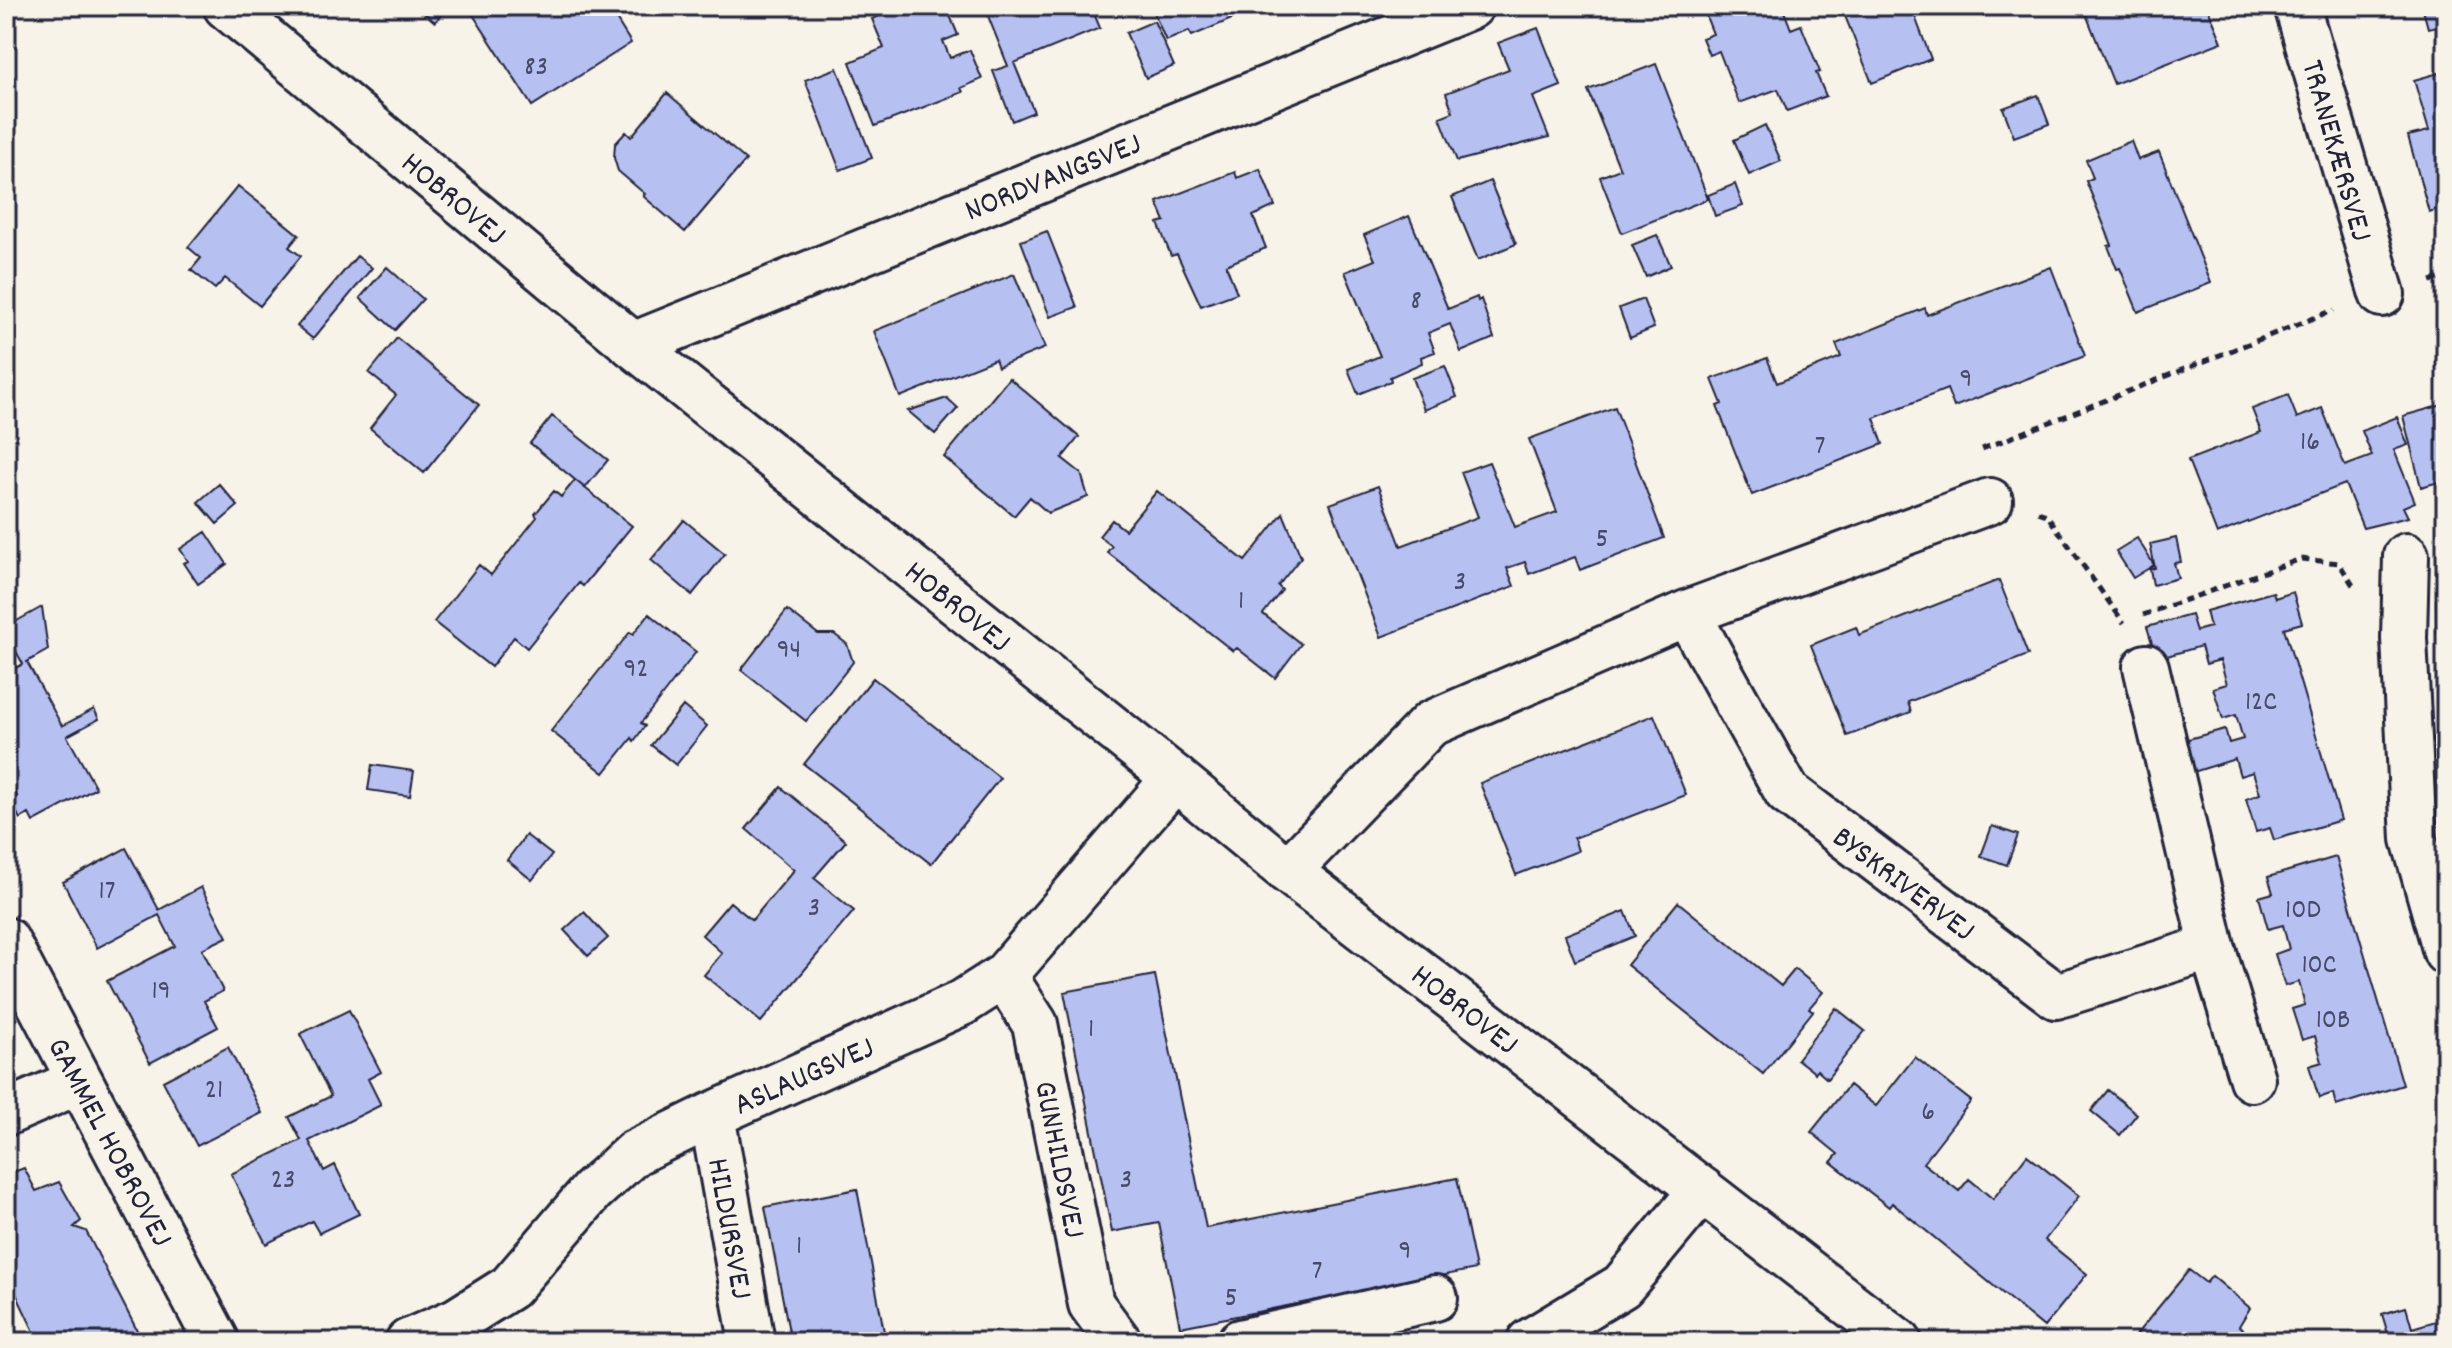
<svg xmlns="http://www.w3.org/2000/svg" width="2452" height="1348" viewBox="0 0 2452 1348" font-family="Dekko,sans-serif">
	<style>
		.building { fill: #b6c1f2; stroke: #22223b; stroke-width: 2 }
		.lines { fill: none; stroke-linecap: round; stroke-linejoin: round }
		.street-casing { stroke: #22223b; stroke-width: 50 }
		.secondary-casing { stroke: #22223b; stroke-width: 50 }
		.path { stroke: #22223b; stroke-width: 5; stroke-dasharray: 8 6; stroke-linecap: butt }
		.street { stroke: #f7f3e8; stroke-width: 44 }
		.secondary { stroke: #f7f3e8; stroke-width: 44 }
		.labels { text-anchor: middle; stroke-width: 6; stroke-linejoin: round; paint-order: stroke }
		.number-label { font-size: 28px; fill: #474a69 }
		.street-label { font-size: 32px; fill: #22223b; stroke: #f7f3e8 }
	</style>
	<rect width="100%" height="100%" fill="#f7f3e8"/>
	<filter id="ink" filterUnits="userSpaceOnUse"><feTurbulence type="fractalNoise" baseFrequency=".0125" numOctaves="2"/><feDisplacementMap in="SourceGraphic" scale="16" xChannelSelector="R" yChannelSelector="G"/><feConvolveMatrix kernelMatrix="1 2 1 2 8 2 1 2 1" color-interpolation-filters="sRGB"/></filter>
	<g filter="url(#ink)">
		<path class="building" d="M416 6H449L435 22Z
			M476 6H608L631 43 532 106 470 10Z
			M904 6H946L958 35 943 41 950 58 970 50 982 79 961 88 963 92 875 126 850 62 884 48 872 19Z
			M984 6H1091L1100 28 1014 63 1034 112 1012 121 993 71 1008 66Z
			M1151 6H1262L1192 36 1189 31 1166 41Z
			M1702 6H1782L1791 29 1801 25 1820 72 1816 73 1826 96 1787 111 1778 89 1739 103 1719 51 1709 55 1702 38 1713 34Z
			M1841 6H1911L1931 59 1872 83Z
			M2105 6H2207L2222 42 2114 84 2086 14Z
			M2374 6H2401L2376 13Z
			M2422 6H2446V24L2428 28Z
			M1154 21 1174 66 1146 78 1126 33Z
			M1538 28 1561 86 1533 97 1549 137 1457 161 1440 117 1453 112 1446 93 1509 69 1498 43Z
			M1656 64 1708 199 1622 233 1600 177 1620 169 1588 90Z
			M837 68 872 158 840 170 805 80Z
			M2446 71V207L2429 212 2408 136 2429 131 2414 80Z
			M667 93 746 160 685 232 643 196 645 194 618 171 614 158 615 144 626 132 631 137Z
			M2038 95 2049 124 2014 137 2003 108Z
			M1765 125 1781 161 1749 175 1734 140Z
			M2131 141 2138 160 2159 152 2211 283 2138 312 2120 268 2117 269 2108 246 2112 245 2086 181 2093 178 2086 160Z
			M1260 169 1275 206 1253 216 1266 248 1226 265 1237 293 1201 306 1177 254 1171 256 1158 223 1165 221 1157 202 1235 172 1237 178Z
			M1490 181 1516 244 1478 260 1452 197Z
			M1735 184 1743 206 1715 216 1708 195Z
			M238 186 299 235 289 247 301 256 260 306 225 278 215 289 191 270 201 258 188 247Z
			M1409 216 1448 309 1477 297 1478 301 1481 299 1494 338 1461 352 1450 324 1428 333 1435 352 1421 357 1422 363 1390 377 1391 381 1358 394 1348 369 1380 356 1345 272 1375 260 1364 235Z
			M1047 231 1077 307 1050 317 1021 241Z
			M1657 235 1671 266 1646 277 1632 245Z
			M357 256 372 268 313 339 297 326Z
			M387 267 423 299 395 330 360 298Z
			M2051 267 2085 356 1954 407 1947 389 1874 418 1883 444 1752 495 1717 406 1722 404 1712 379 1767 358 1777 383 1841 357 1836 344 1925 308 1927 315Z
			M1014 274 1045 348 998 367 995 359 900 397 874 331Z
			M1643 299 1654 328 1630 338 1619 308Z
			M397 338 479 405 424 473 370 428 396 395 369 373Z
			M1445 366 1457 397 1424 410 1412 378Z
			M1009 378 1079 437 1062 458 1081 473 1088 497 1048 513 1030 497 1014 516 944 457Z
			M2288 395 2297 418 2322 408 2345 466 2372 456 2362 431 2397 417 2408 445 2394 450 2415 502 2403 507 2408 517 2363 528 2345 484 2217 534 2188 460 2261 432 2252 409Z
			M947 398 958 408 935 434 908 411Z
			M2446 404V480L2421 487 2403 416Z
			M1615 407 1664 538 1580 570 1575 557 1529 574 1525 562 1507 568 1514 586 1381 637 1330 504 1378 486 1401 546 1478 517 1461 472 1489 462 1515 527 1557 512 1529 439Z
			M552 416 608 460 585 488 530 443Z
			M575 480 632 526 583 586 579 583 527 648 514 637 491 667 434 622 479 565 491 575 537 517 535 514 554 491 561 497Z
			M219 484 238 506 217 524 198 502Z
			M1157 491 1245 561 1283 513 1301 557 1278 586 1282 590 1263 614 1301 644 1275 678 1237 648 1233 651 1107 552 1112 546 1099 536 1112 520 1125 530Z
			M684 520 725 554 692 595 651 560Z
			M206 532 227 564 198 584 184 563 188 561 180 549Z
			M2137 538 2154 565 2133 578 2116 551Z
			M2176 538 2181 562 2174 563 2178 578 2153 585 2150 569 2155 568 2150 544Z
			M1999 580 2028 655 1908 702 1911 712 1847 736 1811 645 1856 627 1859 635Z
			M2273 592 2275 598 2293 592 2302 623 2284 628 2341 820 2274 840 2270 828 2256 832 2246 799 2260 794 2253 772 2240 776 2235 759 2190 773 2181 741 2225 729 2229 743 2243 739 2236 715 2223 719 2213 688 2227 684 2220 660 2206 664 2201 646 2157 659 2147 627 2191 615 2196 631 2210 627 2206 611Z
			M2446 599V634H2437L2436 600Z
			M42 607 48 650 27 662 62 726 94 709 99 719 67 736 96 788 33 822 29 814 20 819 10 800 17 796 6 776V673L23 664 6 633V627Z
			M787 610 818 634H834L847 644 853 662 806 721 741 670Z
			M649 614 696 652 641 723 645 726 634 741 632 738 604 773 551 731 630 632 633 634Z
			M873 678 1000 778 931 864 804 764Z
			M683 706 707 726 676 765 651 745Z
			M1654 715 1686 795 1574 838 1578 851 1516 875 1480 783Z
			M372 765 414 771 410 796 368 790Z
			M781 787 846 841 814 878 854 911 761 1022 704 975 722 953 702 935 730 902 752 920 794 870 746 829Z
			M1992 826 2018 835 2007 865 1981 856Z
			M526 835 552 855 532 880 507 860Z
			M126 848 159 910 201 887 227 937 202 949 223 991 204 1001 218 1027 150 1063 107 981 175 946 159 915 97 948 63 882Z
			M2336 857 2403 1085 2336 1106 2333 1093 2319 1098 2309 1066 2322 1062 2315 1036 2302 1040 2292 1009 2305 1005 2299 982 2285 986 2275 954 2289 949 2283 925 2268 929 2259 897 2273 893 2268 877Z
			M1678 902 1781 986 1795 969 1823 992 1809 1008 1813 1011 1763 1074 1627 965Z
			M1625 911 1635 936 1575 961 1565 935Z
			M584 912 608 938 588 956 564 930Z
			M1155 975 1206 1228 1457 1178 1476 1269 1180 1327 1159 1223 1112 1232 1064 992Z
			M1836 1008 1865 1031 1827 1079 1817 1070 1815 1073 1797 1059Z
			M349 1010 381 1072 368 1079 381 1105 309 1141 324 1171 335 1165 359 1214 319 1233 312 1221 266 1244 231 1174 301 1140 289 1117 331 1096 300 1034Z
			M228 1047 262 1113 197 1146 163 1081Z
			M1915 1057 1971 1101 1923 1163 1959 1191 1969 1179 1993 1199 2027 1155 2079 1196 2045 1240 2087 1274 2044 1327 1892 1203 1889 1207 1831 1162 1838 1154 1811 1132 1849 1085 1876 1106Z
			M2108 1090 2137 1114 2120 1135 2091 1111Z
			M24 1168 36 1191 59 1182 81 1221 74 1227 86 1231 143 1342H39L6 1273V1175Z
			M857 1189 886 1342H791L765 1207Z
			M2189 1270 2206 1283 2212 1276 2250 1308 2239 1326 2259 1342H2130Z
			M2406 1307 2412 1328 2446 1318V1342H2386L2384 1335 2388 1334 2382 1314Z"/>
		<g class="lines">
			<g class="street-casing">
				<path id="street" d="M2297 6 2382 294
					M633 345 1471 6
					M2406 556 2404 638 2414 839 2446 952
					M1687 613 1787 792 2056 996 2212 947
					M2146 667 2212 947 2252 1079
					M1288 871 1430 724 1687 613 1990 501
					M6 940 217 1342
					M1004 976 1035 1024 1091 1304 1119 1342
					M6 1113 80 1081
					M712 1115 752 1342
					M408 1342 456 1321 510 1287 592 1191 634 1153 712 1115 962 1003 1004 976 1175 778
					M1240 1342 1435 1298
					M1529 1342 1622 1286 1702 1190"/>
			</g>
			<g class="secondary-casing">
				<path id="secondary" d="M226 6 633 345 1175 778 1288 871 1899 1342"/>
			</g>
			<path class="path" d="M2431 281 2446 277
				M1982 449 2334 310
				M2038 512 2047 515 2124 623
				M2143 615 2301 559 2339 563 2354 587"/>
			<use href="#street" class="street"/>
			<use href="#secondary" class="secondary"/>
		</g>
	</g>
	<g class="labels">
		<g class="number-label">
			<text x="536" y="74">83</text>
			<text x="1416" y="308">8</text>
			<text x="1966" y="386">9</text>
			<text x="2310" y="449">16</text>
			<text x="1820" y="453">7</text>
			<text x="1602" y="546">5</text>
			<text x="1460" y="589">3</text>
			<text x="1241" y="608">1</text>
			<text x="789" y="657">94</text>
			<text x="636" y="676">92</text>
			<text x="2261" y="709">12C</text>
			<text x="107" y="898">17</text>
			<text x="814" y="915">3</text>
			<text x="2303" y="917">10D</text>
			<text x="2319" y="972">10C</text>
			<text x="161" y="998">19</text>
			<text x="2333" y="1027">10B</text>
			<text x="1091" y="1036">1</text>
			<text x="214" y="1097">21</text>
			<text x="1928" y="1119">6</text>
			<text x="283" y="1187">23</text>
			<text x="1126" y="1187">3</text>
			<text x="799" y="1253">1</text>
			<text x="1405" y="1258">9</text>
			<text x="1317" y="1278">7</text>
			<text x="1231" y="1305">5</text>
		</g>
		<g class="street-label">
			<text transform="translate(2339 150) rotate(74)" y="11">TRANEKÆRSVEJ</text>
			<text transform="translate(1052 175) rotate(-22)" y="11">NORDVANGSVEJ</text>
			<text transform="translate(455 197) rotate(40)" y="11">HOBROVEJ</text>
			<text transform="translate(959 605) rotate(39)" y="11">HOBROVEJ</text>
			<text transform="translate(1905 882) rotate(37)" y="11">BYSKRIVERVEJ</text>
			<text transform="translate(1466 1008) rotate(38)" y="11">HOBROVEJ</text>
			<text transform="translate(803 1074) rotate(-24)" y="11">ASLAUGSVEJ</text>
			<text transform="translate(112 1141) rotate(62)" y="11">GAMMEL HOBROVEJ</text>
			<text transform="translate(1062 1159) rotate(79)" y="11">GUNHILDSVEJ</text>
			<text transform="translate(732 1228) rotate(80)" y="11">HILDURSVEJ</text>
		</g>
	</g>
	<rect width="2452" height="1348" fill="none" stroke="#f7f3e8" stroke-width="32"/>
	<rect x="16" y="16" width="2420" height="1316" fill="none" stroke="#22223b" stroke-width="3" filter="url(#ink)"/>
</svg>
